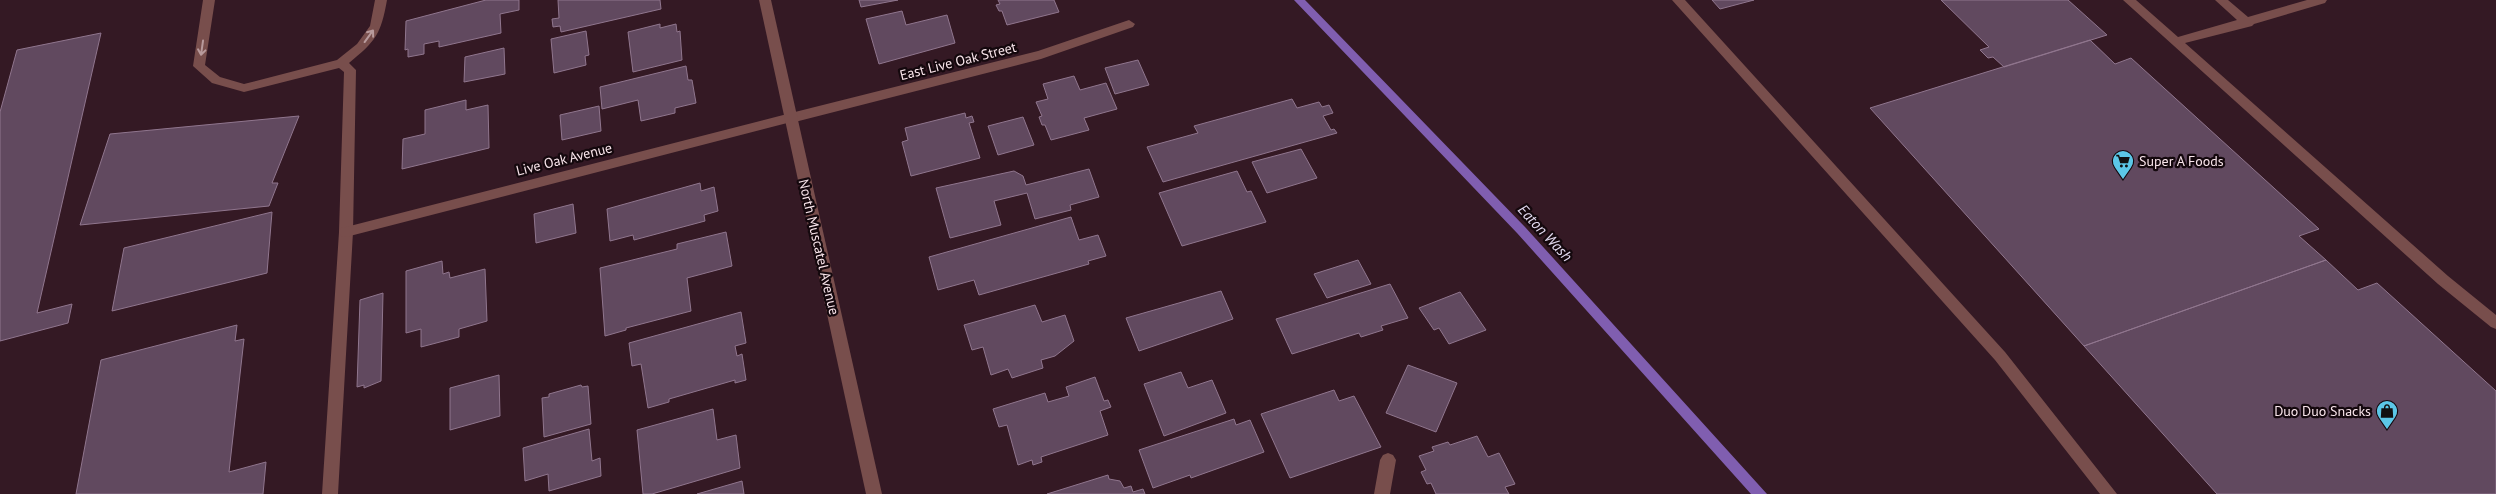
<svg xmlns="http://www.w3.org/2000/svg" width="2496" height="494" viewBox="0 0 2496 494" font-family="'PT Sans',sans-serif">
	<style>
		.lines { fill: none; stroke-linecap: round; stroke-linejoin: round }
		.stream { fill: #805eb0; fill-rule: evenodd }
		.building { fill: #61495f; stroke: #90768e }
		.service { fill: #784e4c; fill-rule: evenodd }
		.minor { fill: #784e4c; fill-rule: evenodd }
		.tertiary { fill: #784e4c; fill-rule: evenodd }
		.oneway { stroke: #b89a9c }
		.labels { text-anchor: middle; stroke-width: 4.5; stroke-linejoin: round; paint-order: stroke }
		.street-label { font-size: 14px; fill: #f9e5eb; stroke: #14080d }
		.poi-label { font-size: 14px; fill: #f9e5eb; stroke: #14080d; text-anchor: start }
		.water-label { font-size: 15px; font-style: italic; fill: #e3dbf1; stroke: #14080d }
	</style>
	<rect width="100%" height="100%" fill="#341924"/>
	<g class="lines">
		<path class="stream" d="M1294 0H1305L1525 227 1767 494H1751L1517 233Z"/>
	</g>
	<path class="building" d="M486 0H519V10L500 14 501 33 439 47V41L424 44V54L408 57V49L405 50 406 21Z
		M558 0H660L661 9 561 32 560 26 553 27 552 19 559 18Z
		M859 0H898L861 7Z
		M998 0H1054L1059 12 1007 25 1002 11H999L996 5 1000 4Z
		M1712 0H1754L1720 9Z
		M1941 0H2068L2107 35 2004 67 1993 57 1988 58 1980 50 1989 47Z
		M902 11 906 25 947 15 955 43 879 64 866 19Z
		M660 24V28L676 24 677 32 680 31 682 60 633 72 628 32Z
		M586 31 589 55 585 56 586 65 554 73 551 39Z
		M101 33 37 313 72 304 68 323 0 341V112L17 50Z
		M2090 40 2115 64 2131 58 2319 229 2299 236 2326 260 2084 346 1870 108Z
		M504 48 505 74 464 82 465 57Z
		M1138 60 1149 85 1115 94 1105 68Z
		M686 66 688 80H692L696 103 675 108V113L641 121 638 100 602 109 600 87Z
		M1074 76 1080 90 1106 83 1117 109 1084 118 1089 130 1051 140 1045 125H1042L1039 117 1042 116 1036 102 1048 99 1043 84Z
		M1292 99 1297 108 1319 102 1322 107 1329 105 1333 113 1323 116 1331 130 1334 129 1337 133 1163 182 1147 147 1198 133 1194 126Z
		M466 100V110L488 105 489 148 402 169 403 139 425 134V110Z
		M599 106 601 131 562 140 560 115Z
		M965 113 966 118 972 116 974 122 969 123 980 158 911 176 902 142 908 140 905 128Z
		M299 116 272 183H278L269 206 80 225 110 134Z
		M1023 117 1034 145 998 155 988 126Z
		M1301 149 1317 178 1267 193 1252 162Z
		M1089 169 1099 197 1070 205 1071 210 1035 219 1027 193 994 201 1001 225 950 238 936 188 1014 171 1023 176 1026 185Z
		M1237 171 1247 192 1251 191 1266 222 1182 246 1159 193Z
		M700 183 701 191 714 187 718 211 704 215 705 221 634 240 633 235 610 241 607 209Z
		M573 204 576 233 536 243 534 214Z
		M272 212 267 273 112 311 124 248Z
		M1071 217 1079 240 1098 235 1106 256 1088 261 1089 264 979 295 974 280 938 290 929 257Z
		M726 232 732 266 687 278 691 311 626 328V330L605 336 600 268 677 249V244Z
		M1358 260 1371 284 1327 298 1314 274Z
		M2326 260 2358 290 2377 283 2496 391V494H2217L2084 346Z
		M442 261 443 274 449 272 450 278 485 269 487 321 459 329V337L421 347V329L406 333V271Z
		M1390 284 1408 318 1381 326 1383 330 1361 337 1359 333 1292 354 1276 319Z
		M1221 291 1233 319 1139 351 1126 318Z
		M1460 292 1486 330 1449 344 1439 328 1434 330 1419 308Z
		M383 293 381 381 364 388V385L357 387 360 300Z
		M1035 305 1042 322 1065 315 1074 341 1055 356 1041 360 1043 368 1012 378 1008 369 991 375 983 347 972 350 964 325Z
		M741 312 746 343 735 346 737 356 742 354 746 380 735 383V380L669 399V402L648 408 641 364 632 366 629 343Z
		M237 325 235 341 244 339 229 472 266 462 263 494H76L101 360Z
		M1408 365 1457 383 1436 432 1386 413Z
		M1181 372 1188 388 1212 380 1226 413 1164 436 1144 384Z
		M499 375 500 416 450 430V388Z
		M1095 377 1104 401 1108 400 1111 407 1100 411 1108 435 1041 457 1042 462 1033 465 1032 460 1018 465 1007 425 999 427 993 409 1045 393 1048 402 1069 396 1066 387Z
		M581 385 582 387 588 386 591 424 544 437 542 398 549 397V394Z
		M1334 390 1339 401 1354 396 1381 447 1290 478 1261 414Z
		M713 409 717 440 736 435 740 468 652 494H643L637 430Z
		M1234 419 1236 425 1250 420 1264 452 1191 478 1190 475 1153 488 1139 450Z
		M589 429 592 461 600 458 601 476 549 491 548 474 525 481 523 448Z
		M1477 436 1488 457 1499 453 1515 484 1505 487 1509 494H1436L1431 483 1427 484 1421 472 1426 470 1419 456 1434 451 1432 447 1448 442 1450 445Z
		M1108 475 1109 479 1120 481 1124 488 1131 486 1133 492 1143 489 1145 494H1047Z
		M742 481 744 494H697Z"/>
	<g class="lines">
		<path class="service" d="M203 0H215L205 65 220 77 244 84 337 60 357 44 370 26 375 0H387C381 34 376 41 349 63L356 70 353 232 338 494H322L339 232 344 72 339 68 244 92 212 83 193 66Z
			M1672 0H1685L2005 352 2117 494H2100L1995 360Z
			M2123 0H2136L2178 37 2237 20 2215 0H2228L2248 17 2307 0H2327L2325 3 2254 24 2252 26 2185 43 2448 276 2496 315V329L2491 327 2438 284Z
			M1129 20 1135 24 1133 27 1041 59 791 123 785 118 791 113 1038 51Z"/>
		<path class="minor" d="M791 113 797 118 795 121 346 237 341 236 339 232 341 228 346 227Z
			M1388 453 1393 455 1396 460 1390 494H1374L1380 460 1383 455Z"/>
		<path class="tertiary" d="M759 0H771L882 494H866Z"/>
	</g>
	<defs><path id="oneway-shaft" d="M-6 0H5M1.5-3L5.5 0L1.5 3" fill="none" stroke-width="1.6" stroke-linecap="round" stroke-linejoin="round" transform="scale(1.25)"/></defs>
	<g class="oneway">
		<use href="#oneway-shaft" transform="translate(369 36) rotate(-54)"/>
		<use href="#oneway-shaft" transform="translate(202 48) rotate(98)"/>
	</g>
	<defs>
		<g id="supermarket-pin" transform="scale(1.125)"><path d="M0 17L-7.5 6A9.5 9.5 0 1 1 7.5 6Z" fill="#5cc7e7" stroke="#14080d"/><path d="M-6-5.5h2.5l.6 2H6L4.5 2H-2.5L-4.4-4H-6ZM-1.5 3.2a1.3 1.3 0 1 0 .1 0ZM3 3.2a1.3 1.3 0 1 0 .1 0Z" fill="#111"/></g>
		<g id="shop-pin" transform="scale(1.125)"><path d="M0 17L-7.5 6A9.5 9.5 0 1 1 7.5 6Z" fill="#5cc7e7" stroke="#14080d"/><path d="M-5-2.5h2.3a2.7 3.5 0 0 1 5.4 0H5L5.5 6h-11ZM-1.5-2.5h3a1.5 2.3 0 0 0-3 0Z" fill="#111"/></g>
	</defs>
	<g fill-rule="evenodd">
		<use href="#supermarket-pin" x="2123" y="161"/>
		<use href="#shop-pin" x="2387" y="411"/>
	</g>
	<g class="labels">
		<g class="street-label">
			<text transform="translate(958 61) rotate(-14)" y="5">East Live Oak Street</text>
			<text transform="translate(564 159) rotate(-14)" y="5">Live Oak Avenue</text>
			<text transform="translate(819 247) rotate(77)" y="5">North Muscatel Avenue</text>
		</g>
		<g class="poi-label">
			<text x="2139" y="166">Super A Foods</text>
			<text x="2371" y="416" text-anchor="end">Duo Duo Snacks</text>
		</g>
		<g class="water-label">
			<text transform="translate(1545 233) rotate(47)" y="5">Eaton Wash</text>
		</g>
	</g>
</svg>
